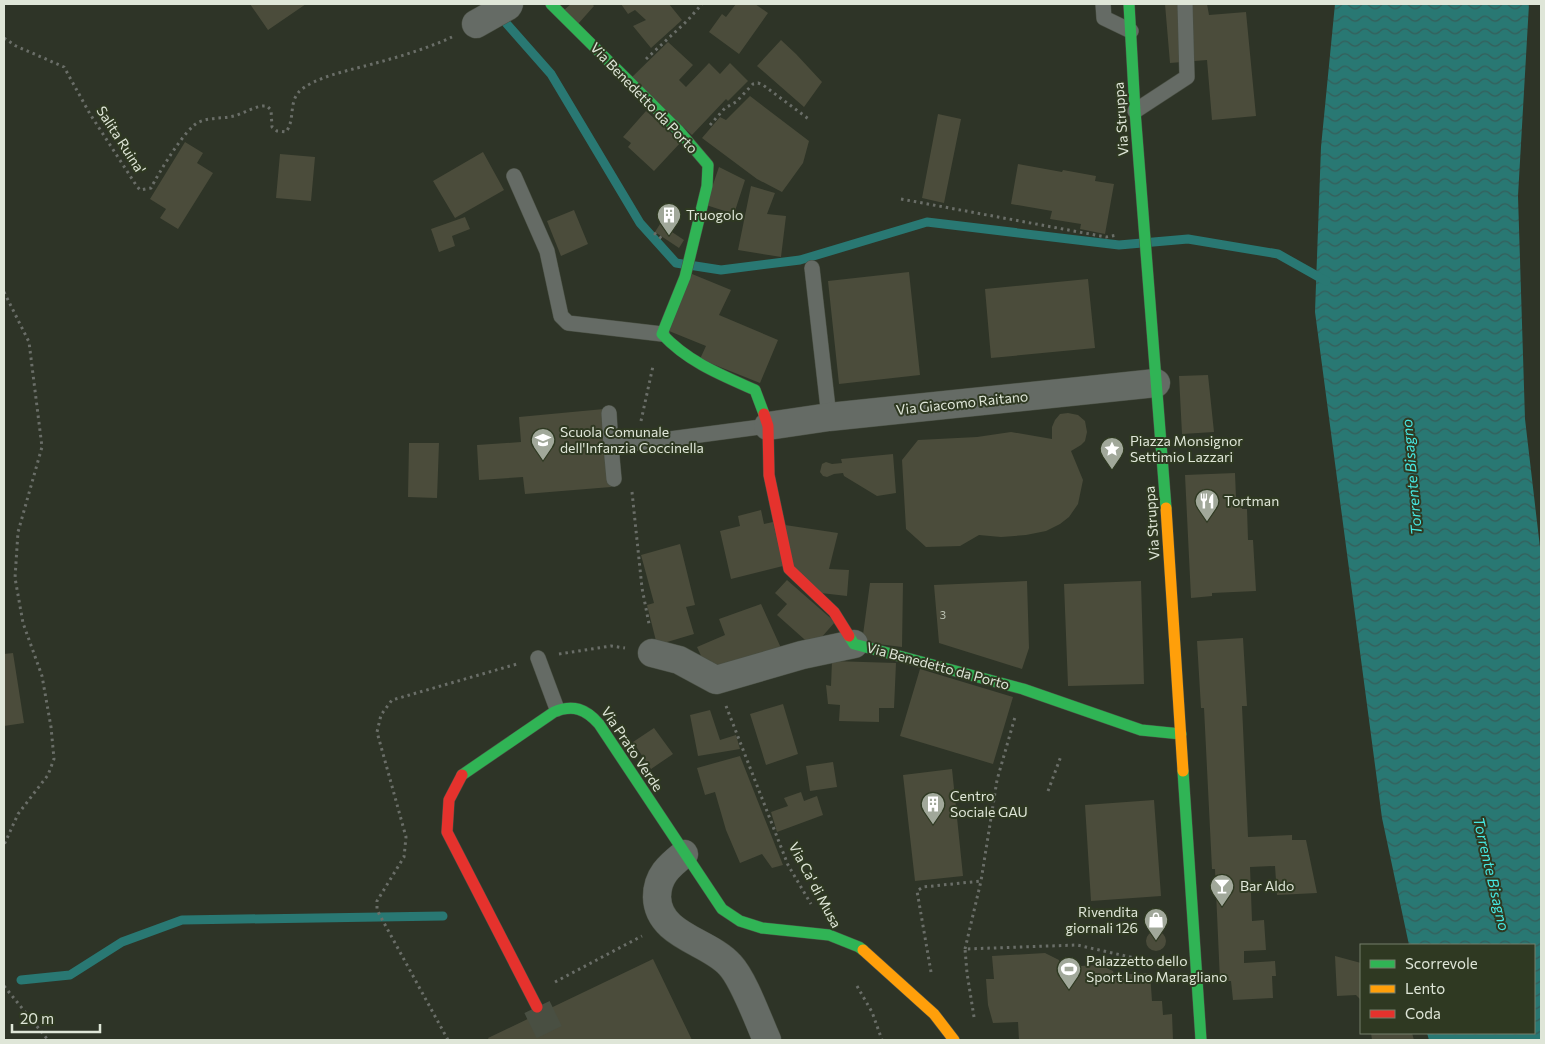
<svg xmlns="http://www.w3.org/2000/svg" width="1545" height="1044" viewBox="0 0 1545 1044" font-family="Commissioner,sans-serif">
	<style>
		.water { fill: url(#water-waves) }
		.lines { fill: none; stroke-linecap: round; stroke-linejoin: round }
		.stream { stroke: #297873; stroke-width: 9 }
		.building { fill: #4b4c3b }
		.secondary-tunnel { stroke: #494f42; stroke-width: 28; stroke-dasharray: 28 14; stroke-linecap: butt }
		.lane-casing { stroke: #4a5044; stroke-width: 16 }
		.street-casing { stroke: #4a5044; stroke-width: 29 }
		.fast-casing { stroke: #4a5044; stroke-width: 12 }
		.slow-casing { stroke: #4a5044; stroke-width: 12 }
		.jam-casing { stroke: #4a5044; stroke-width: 12 }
		.path { stroke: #6a6e68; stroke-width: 3; stroke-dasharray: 2.5 4; stroke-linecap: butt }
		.lane { stroke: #656b65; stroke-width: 15 }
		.street { stroke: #656b65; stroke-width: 28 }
		.fast { stroke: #30b455; stroke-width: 11 }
		.slow { stroke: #ff9f0a; stroke-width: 11 }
		.jam { stroke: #e5322d; stroke-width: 11 }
		.lane-bridge-casing { stroke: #4a5044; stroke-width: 16; stroke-linecap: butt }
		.lane-bridge { stroke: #656b65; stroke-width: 15 }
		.labels { text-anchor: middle; stroke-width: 4; stroke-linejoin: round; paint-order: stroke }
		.number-label { font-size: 11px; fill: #bac0b1 }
		.street-label { font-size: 14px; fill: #dfe6d8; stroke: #2f3922 }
		.poi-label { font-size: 14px; fill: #dfe6d8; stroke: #2f3922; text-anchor: start }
		.water-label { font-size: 15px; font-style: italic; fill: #46e7e1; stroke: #2f3922 }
	</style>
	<defs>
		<pattern id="water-waves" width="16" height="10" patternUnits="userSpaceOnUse" patternTransform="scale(1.25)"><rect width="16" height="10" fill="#297873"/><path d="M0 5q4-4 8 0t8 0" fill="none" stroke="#365e5a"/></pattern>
	</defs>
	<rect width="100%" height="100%" fill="#2e3427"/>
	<path class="water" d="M1335 4H1529L1518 196 1525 419 1541 556V1040H1429L1427 1033H1534V945H1409L1382 818 1315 312 1321 147Z"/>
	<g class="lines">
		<path class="stream" d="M499 15 551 74 640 223 676 263 721 270 800 260 927 222 1119 245 1188 239 1278 254 1326 281
			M21 980 70 975 122 942 182 920 443 916"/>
	</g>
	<path class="building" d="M250 4H306L268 30Z
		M571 4H592L594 6 578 24 564 10Z
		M621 4H669L682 20 651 48 633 26 646 20 635 10 628 14Z
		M736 4H755L768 13 739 54 709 32 722 14 726 17Z
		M1165 4H1207L1209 15 1246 12 1256 116 1212 120 1207 60 1170 63Z
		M781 40 796 54 822 82 804 107 757 66Z
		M668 42 693 65 679 80 686 87 709 63 720 74 730 63 748 81 728 101 726 99 692 135 630 79Z
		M750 96 809 141 803 163 782 192 757 179 702 138 720 117 726 120Z
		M646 111 681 142 654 171 628 147 631 143 623 137Z
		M938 114 961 119 944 203 922 198Z
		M185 142 203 153 197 163 213 173 178 229 160 218 166 209 150 199Z
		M483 152 504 190 455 218 433 181Z
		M280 154 315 157 311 201 276 198Z
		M1018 164 1062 172 1063 170 1096 176 1095 181 1114 184 1105 234 1080 229 1081 224 1050 219 1052 211 1011 204Z
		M719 167 745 180 734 214 706 205Z
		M751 186 775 193 767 214 786 216 781 257 738 250Z
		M574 210 588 244 561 256 547 221Z
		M465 217 470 229 452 236 455 246 439 252 431 229Z
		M660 224 684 240 679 248 655 232Z
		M909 272 920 375 839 384 828 281Z
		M692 274 731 290 719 315 778 340 760 383 700 359 706 346 669 331Z
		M1088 279 1095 348 991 358 985 289Z
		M1208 375 1214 432 1182 434 1179 376Z
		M604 409 611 487 525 494 523 477 479 480 477 445 521 442 519 417Z
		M1068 413 1078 415 1085 421 1087 432 1085 441 1081 445 1071 451 1083 480 1078 504 1069 517 1060 524 1046 531 1026 535 1001 537 979 535 960 546 926 547 906 529 902 460 918 440 977 437 1011 432 1052 439V427L1055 420 1060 414Z
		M409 443H439L437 498 408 497Z
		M893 454 896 493 877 496 844 476 843 473 834 474 827 477 823 476 820 472 822 464 826 462 832 464 842 463 841 459Z
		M1235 473 1236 498H1241L1242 509H1247L1248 540H1253L1256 591 1212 593V596L1191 598 1185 475Z
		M761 510 764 524 773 522 783 566 731 579 720 531 740 526 738 516Z
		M785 525 838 533 829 569 849 570 847 596 812 592 793 565Z
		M680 544 695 605 686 607 694 634 657 645 647 605 654 603 641 555Z
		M787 580 835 622 813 647 777 615 787 604 775 593Z
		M1027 581 1029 648 1022 669 939 643 934 585Z
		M1141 581 1144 684 1068 686 1064 584Z
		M870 583H903L902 647 862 642Z
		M761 604 781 648 709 673 697 647 725 635 719 619Z
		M1243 638 1247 706H1242L1248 837 1292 835V840H1306L1317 893 1277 895 1275 866 1250 867 1252 921 1264 920 1266 950 1244 951V963L1275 961 1276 976H1272L1273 998 1233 1000 1231 981H1220L1215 869H1212L1204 708H1201L1197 641Z
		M13 653 24 723 4 726V654Z
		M832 661 896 663 894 708H879V722L839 721 840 705 828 704 826 685 831 686Z
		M920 669 1013 697 993 764 900 736Z
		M783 704 798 754 766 765 750 714Z
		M710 710 720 740 736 735 740 749 698 756 690 715Z
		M654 728 673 754 651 769 633 742Z
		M740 756 764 817 783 865 772 868 762 854 740 863 726 830 715 792 705 795 697 768Z
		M833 762 837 787 810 791 806 766Z
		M952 769 963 876 915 881 903 775Z
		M801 792 804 801 817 796 823 815 777 832 771 812 788 806 784 798Z
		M1154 800 1161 896 1091 901 1085 805Z
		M1146 941a10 10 0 1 1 20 0a10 10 0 1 1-20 0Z
		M1045 953 1059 960 1060 967 1100 965 1113 971 1114 975 1150 973 1152 1001H1162L1163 1015 1172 1014 1173 1040H1019L1018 1022 993 1023 988 1005 986 979H994L992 956Z
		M1335 956 1361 963V1000L1356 995 1337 996Z
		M653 959 692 1040H489L488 1038Z
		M1371 1033H1412L1414 1040H1372Z"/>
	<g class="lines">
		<path class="secondary-tunnel" d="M537 1007 553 1040"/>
		<g class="lane-casing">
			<path id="lane" d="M1103 4 1104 18 1131 31
				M1135 111 1187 77 1185 4
				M514 176 547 251 561 316 568 323 662 334
				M812 268 829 417
				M609 413 611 446 617 445
				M647 442 768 426
				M611 446 614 479
				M538 658 557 709"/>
		</g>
		<g class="street-casing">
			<path id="street" d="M476 24 508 6 509 4
				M768 426 829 417 1156 383
				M652 653 679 660 716 680 802 655 854 644
				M684 854C669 866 657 876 657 897 658 936 709 941 730 965 744 980 758 1020 767 1040"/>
		</g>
		<g class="fast-casing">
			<path id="fast" d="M551 4 679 131 708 165 707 186 685 277 662 334C688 362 721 375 755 390L764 414
				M1129 4 1135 111 1166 508
				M849 636 854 644 1023 689 1141 730 1181 734
				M1183 771 1201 1040
				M462 775 554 712C573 704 586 709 599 724L722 909 740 921 762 928 829 935 859 947 863 950"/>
		</g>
		<g class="slow-casing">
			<path id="slow" d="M1166 508 1183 771
				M863 950 934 1014 954 1040"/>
		</g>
		<g class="jam-casing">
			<path id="jam" d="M764 414 768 426 769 475 789 569 834 612 849 636
				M462 775 449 800 447 832 537 1007"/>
		</g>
		<path class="path" d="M4 38 16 46 64 67 90 114 136 185 140 190 151 188C158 174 186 127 199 122 210 117 222 119 234 116 245 113 256 105 267 106L271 110 272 127 277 131 286 132C295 120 289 104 298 93 311 77 356 69 376 63 402 56 428 48 452 37
			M646 59 687 21 702 4
			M710 125 725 108 736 102 753 84 758 83 763 85 810 120
			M901 199 1106 237 1117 235
			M654 233 664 240
			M4 292 29 342 42 447 18 532 15 578 23 623 42 676 51 727 54 759 48 775 18 814 4 845
			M641 421 653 366
			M632 492 642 588 649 624
			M559 654 611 646 625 648
			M726 706 788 865 811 904
			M1048 791 1061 756
			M965 949 981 881
			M931 972 917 891 923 887 981 881 997 780 1015 717
			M555 982 642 936
			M4 986 48 1040
			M857 986 872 1012 882 1040
			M974 1017 967 973 965 949 1077 945 1139 959 1166 963 1168 961
			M448 1040 377 910V901L404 857 406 837 377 732 381 715 392 700 517 664"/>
		<use href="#lane" class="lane"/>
		<use href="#street" class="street"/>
		<use href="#fast" class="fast"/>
		<use href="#slow" class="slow"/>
		<use href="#jam" class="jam"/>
		<g class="lane-bridge-casing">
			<path id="lane-bridge" d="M617 445 647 442"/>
		</g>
		<use href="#lane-bridge" class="lane-bridge"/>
	</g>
	<defs>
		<g id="building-pin" transform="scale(1.25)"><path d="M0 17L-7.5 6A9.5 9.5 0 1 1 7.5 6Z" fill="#a1a89a" stroke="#2f3922"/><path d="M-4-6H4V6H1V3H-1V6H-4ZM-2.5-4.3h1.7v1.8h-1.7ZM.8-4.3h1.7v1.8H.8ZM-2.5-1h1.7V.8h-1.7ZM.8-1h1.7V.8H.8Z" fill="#fff"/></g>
		<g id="school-pin" transform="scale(1.25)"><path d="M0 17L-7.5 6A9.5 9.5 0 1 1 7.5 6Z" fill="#a1a89a" stroke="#2f3922"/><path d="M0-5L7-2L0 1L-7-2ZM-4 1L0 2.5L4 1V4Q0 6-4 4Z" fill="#fff"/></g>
		<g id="sight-pin" transform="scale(1.25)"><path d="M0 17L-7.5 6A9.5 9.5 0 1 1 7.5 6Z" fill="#a1a89a" stroke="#2f3922"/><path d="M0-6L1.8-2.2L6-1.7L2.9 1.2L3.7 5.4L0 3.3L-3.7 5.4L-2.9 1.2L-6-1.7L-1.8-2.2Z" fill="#fff"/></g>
		<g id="restaurant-pin" transform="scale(1.25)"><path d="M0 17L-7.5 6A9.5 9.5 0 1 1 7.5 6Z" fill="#a1a89a" stroke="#2f3922"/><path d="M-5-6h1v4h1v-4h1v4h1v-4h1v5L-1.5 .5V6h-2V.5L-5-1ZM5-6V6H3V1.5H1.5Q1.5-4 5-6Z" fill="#fff"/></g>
		<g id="bar-pin" transform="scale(1.25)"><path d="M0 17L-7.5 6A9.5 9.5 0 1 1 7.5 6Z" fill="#a1a89a" stroke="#2f3922"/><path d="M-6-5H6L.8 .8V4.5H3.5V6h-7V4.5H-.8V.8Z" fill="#fff"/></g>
		<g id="shop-pin" transform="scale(1.25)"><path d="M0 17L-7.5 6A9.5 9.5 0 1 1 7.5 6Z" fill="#a1a89a" stroke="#2f3922"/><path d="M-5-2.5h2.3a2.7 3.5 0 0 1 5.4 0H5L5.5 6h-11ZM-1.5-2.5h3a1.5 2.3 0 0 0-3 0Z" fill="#fff"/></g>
		<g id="stadium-pin" transform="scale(1.25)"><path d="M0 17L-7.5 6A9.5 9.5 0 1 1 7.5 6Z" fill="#a1a89a" stroke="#2f3922"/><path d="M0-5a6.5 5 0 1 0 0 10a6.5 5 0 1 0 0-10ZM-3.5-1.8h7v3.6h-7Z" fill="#fff"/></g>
	</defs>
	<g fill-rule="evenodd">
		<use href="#building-pin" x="669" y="215"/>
		<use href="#school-pin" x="543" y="440"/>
		<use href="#sight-pin" x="1112" y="449"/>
		<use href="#restaurant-pin" x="1207" y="501"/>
		<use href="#building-pin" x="933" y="804"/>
		<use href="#bar-pin" x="1222" y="886"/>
		<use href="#shop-pin" x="1156" y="920"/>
		<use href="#stadium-pin" x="1069" y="969"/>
	</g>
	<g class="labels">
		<g class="number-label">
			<text x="943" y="619">3</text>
		</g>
		<g class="street-label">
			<text transform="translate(644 98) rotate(46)" y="5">Via Benedetto da Porto</text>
			<text transform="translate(1121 119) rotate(-94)" y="5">Via Struppa</text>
			<text transform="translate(121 140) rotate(57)" y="5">Salita Ruina'</text>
			<text transform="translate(962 403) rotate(-6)" y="5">Via Giacomo Raitano</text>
			<text transform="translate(1152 523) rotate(-94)" y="5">Via Struppa</text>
			<text transform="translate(938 666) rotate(15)" y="5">Via Benedetto da Porto</text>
			<text transform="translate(632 749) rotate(56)" y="5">Via Prato Verde</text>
			<text transform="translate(815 885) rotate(62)" y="5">Via Ca' di Musa</text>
		</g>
		<g class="poi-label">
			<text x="686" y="220">Truogolo</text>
			<text x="560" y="437">Scuola Comunale<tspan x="560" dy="16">dell'Infanzia Coccinella</tspan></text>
			<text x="1130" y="446">Piazza Monsignor<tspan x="1130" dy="16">Settimio Lazzari</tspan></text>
			<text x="1224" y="506">Tortman</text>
			<text x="950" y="801">Centro<tspan x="950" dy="16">Sociale GAU</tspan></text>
			<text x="1240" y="891">Bar Aldo</text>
			<text x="1138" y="917" text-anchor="end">Rivendita<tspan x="1138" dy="16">giornali 126</tspan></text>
			<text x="1086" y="966">Palazzetto dello<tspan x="1086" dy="16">Sport Lino Maragliano</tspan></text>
		</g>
		<g class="water-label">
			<text transform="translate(1412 477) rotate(-95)" y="5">Torrente Bisagno</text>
			<text transform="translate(1491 874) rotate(77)" y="5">Torrente Bisagno</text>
		</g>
	</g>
	<rect width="1545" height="1044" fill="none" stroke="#dfe6d8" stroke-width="10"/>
	<rect x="1360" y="944" width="175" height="90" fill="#2f3922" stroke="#757e6b"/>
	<rect x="1370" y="960" width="25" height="8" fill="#30b455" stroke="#757e6b"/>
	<text x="1405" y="969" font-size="15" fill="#dfe6d8">Scorrevole</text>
	<rect x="1370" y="985" width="25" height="8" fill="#ff9f0a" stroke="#757e6b"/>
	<text x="1405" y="994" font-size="15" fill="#dfe6d8">Lento</text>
	<rect x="1370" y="1010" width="25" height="8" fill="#e5322d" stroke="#757e6b"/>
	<text x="1405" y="1019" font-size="15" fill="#dfe6d8">Coda</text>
	<path d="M12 1024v8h88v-8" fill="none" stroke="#dfe6d8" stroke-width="2.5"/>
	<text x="20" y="1024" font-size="15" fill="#dfe6d8" stroke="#2f3922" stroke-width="4" paint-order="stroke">20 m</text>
</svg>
